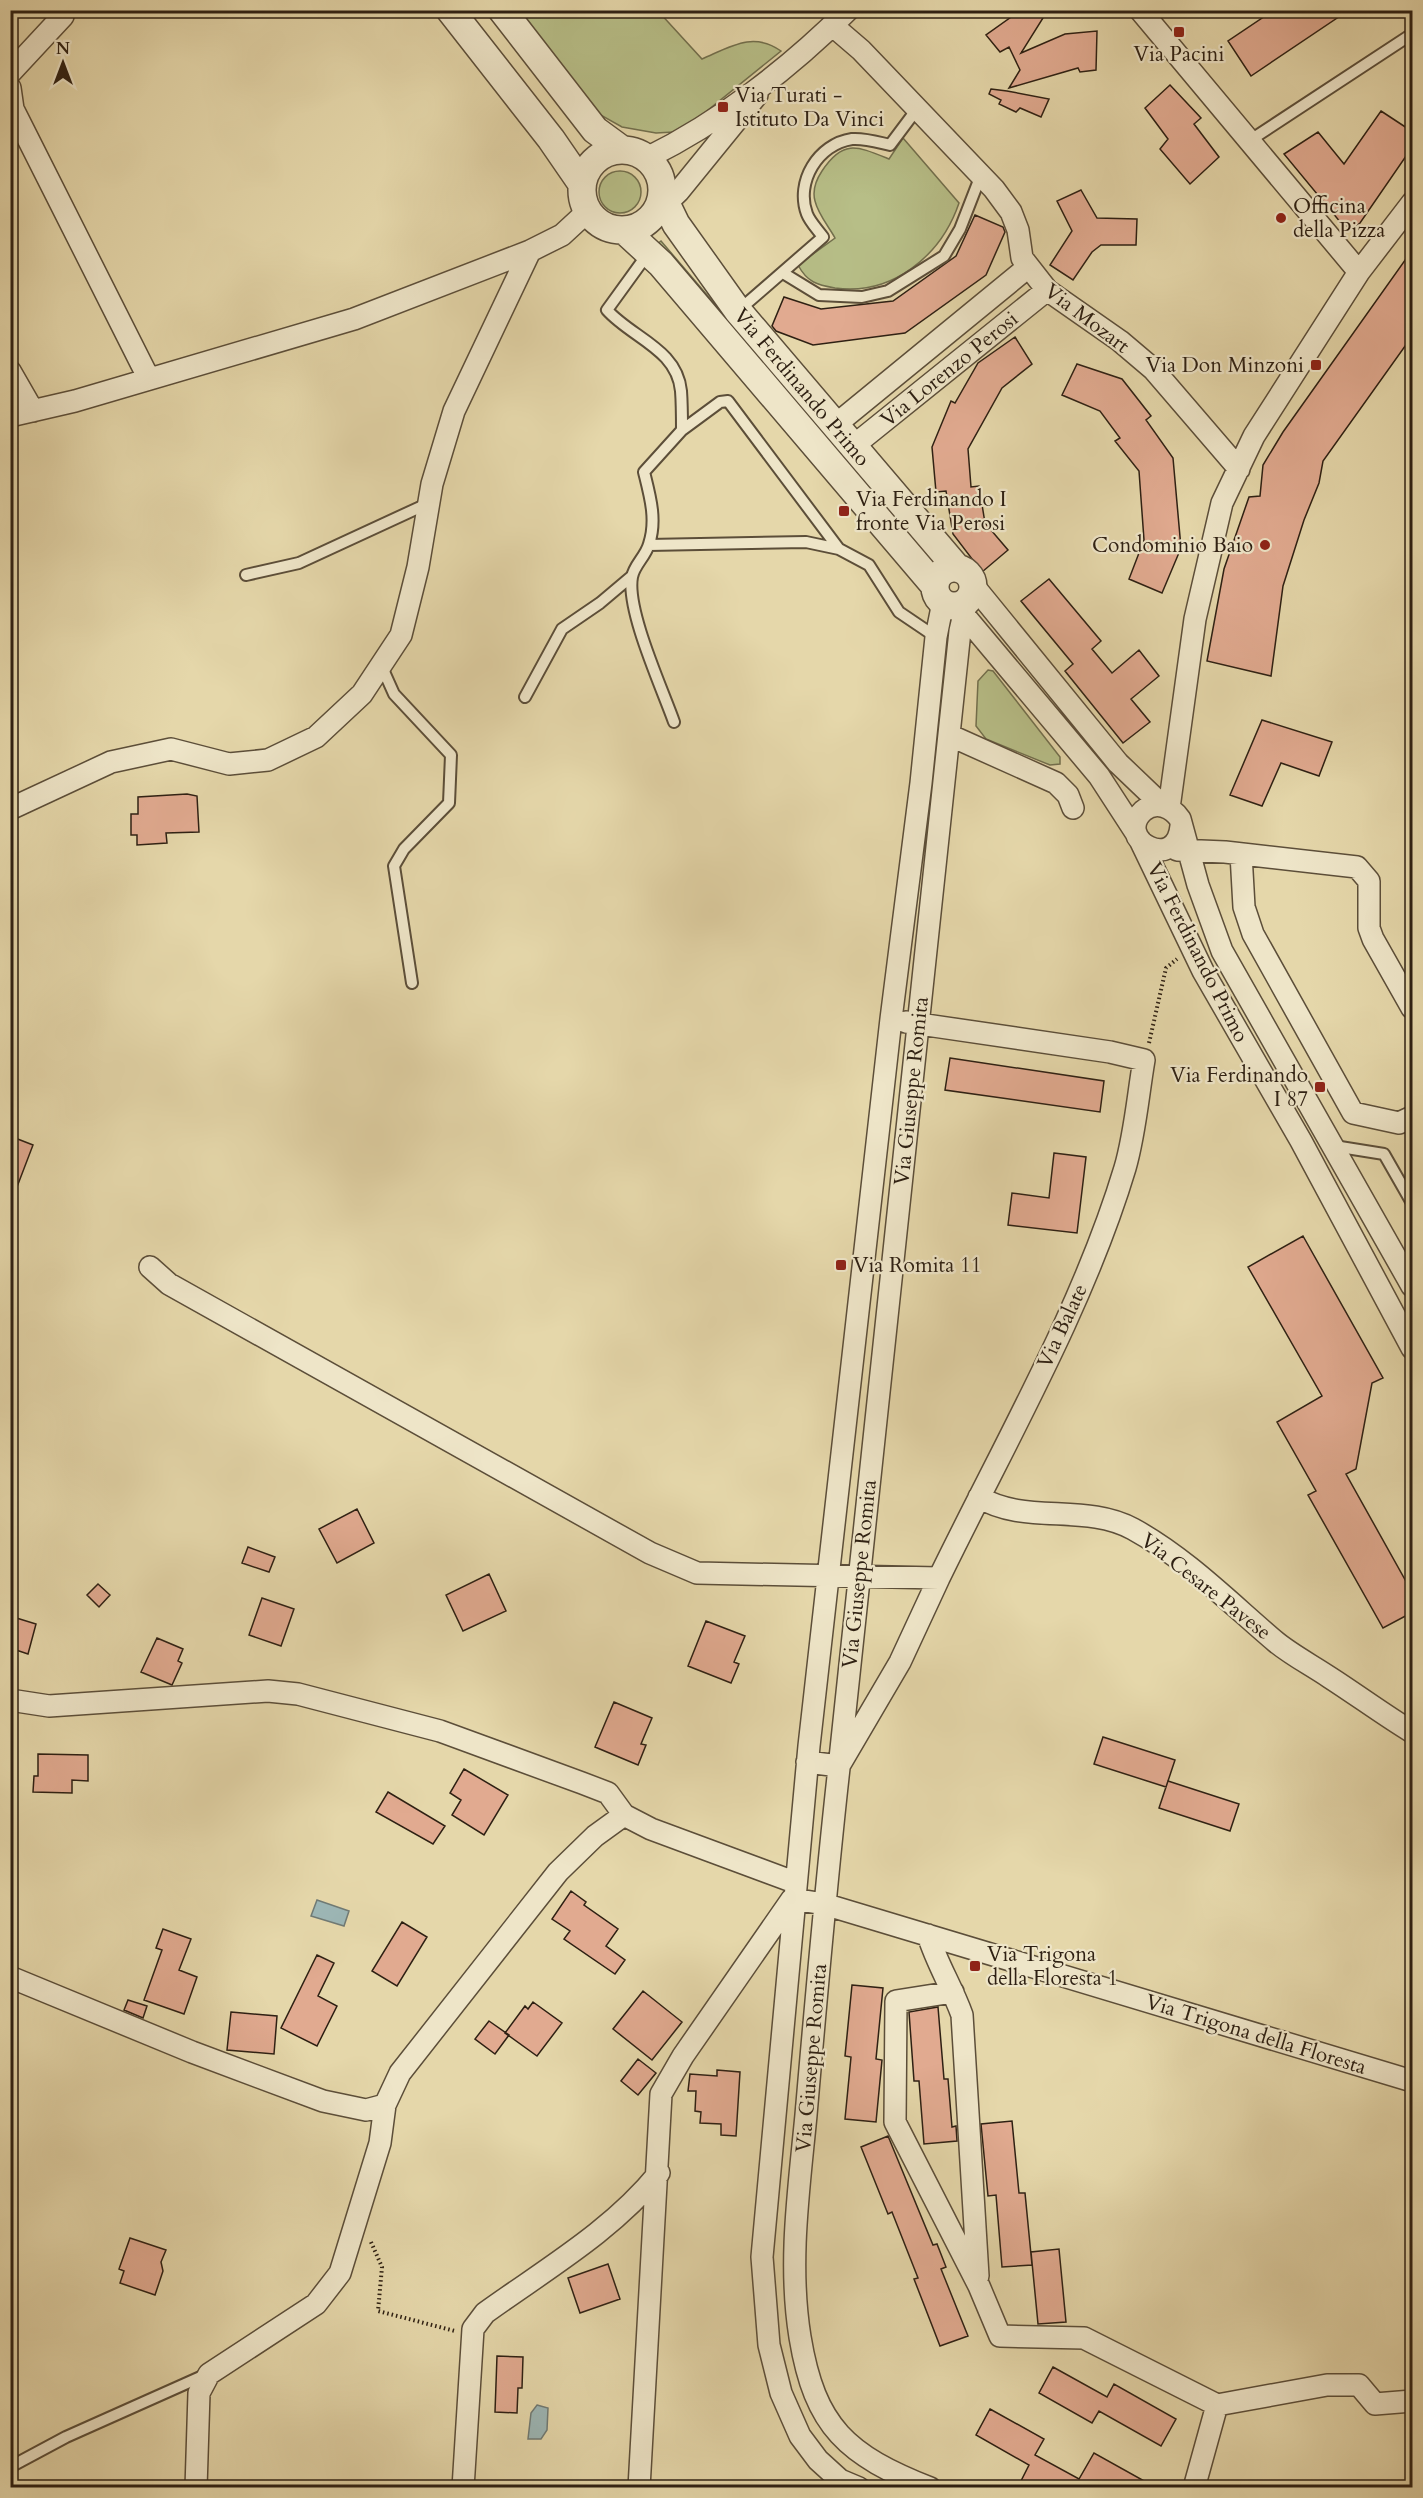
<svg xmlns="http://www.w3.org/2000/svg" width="1423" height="2498" viewBox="0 0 1423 2498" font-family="Cardo,serif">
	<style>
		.green { fill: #b7be87; stroke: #726f4d; stroke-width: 1.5 }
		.water { fill: #9cb6b5; stroke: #707a74; stroke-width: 1.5 }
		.building { fill: #e1aa90; stroke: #2e2013; stroke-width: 1.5 }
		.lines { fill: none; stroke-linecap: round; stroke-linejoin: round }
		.service-casing { stroke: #5c4e39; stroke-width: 14 }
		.minor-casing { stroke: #5c4e39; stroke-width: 24 }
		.tertiary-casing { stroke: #5c4e39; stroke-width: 30 }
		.path { stroke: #2e2013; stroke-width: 4; stroke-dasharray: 1.5 3; stroke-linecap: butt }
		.service { stroke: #eee5c8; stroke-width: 10 }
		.minor { stroke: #eee5c8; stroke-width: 21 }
		.tertiary { stroke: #eee5c8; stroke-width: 27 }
		.poi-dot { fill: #8f2418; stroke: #eee5c8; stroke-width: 2 }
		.labels { text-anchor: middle; stroke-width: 4.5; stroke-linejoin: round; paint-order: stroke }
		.poi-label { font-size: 21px; fill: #2e2013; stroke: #eee5c8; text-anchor: start }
		.street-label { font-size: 21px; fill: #2e2013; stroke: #eee5c8 }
	</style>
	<rect width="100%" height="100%" fill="#e5d7aa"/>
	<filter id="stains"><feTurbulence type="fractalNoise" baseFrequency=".00333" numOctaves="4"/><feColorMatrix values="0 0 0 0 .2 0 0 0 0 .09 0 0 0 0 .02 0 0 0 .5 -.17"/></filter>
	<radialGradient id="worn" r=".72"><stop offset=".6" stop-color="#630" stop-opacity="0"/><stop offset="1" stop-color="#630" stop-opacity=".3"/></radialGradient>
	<path class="green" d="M513 11H658L702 59C730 47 753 31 781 51L687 127 674 132 656 133 622 127 597 113Z
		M903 138 959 203C941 256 892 296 835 288 817 285 807 282 798 265L835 238C829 227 818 214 815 201 812 190 816 180 822 171 843 139 857 146 889 159Z
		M599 192a21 21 0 1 1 42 0a21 21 0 1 1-42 0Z
		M661 241 930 556 926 560 656 245Z
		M988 670 993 671 1060 757V764L1050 765 986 739 976 726 978 681Z"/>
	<path class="water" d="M317 1900 349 1911 344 1926 311 1916Z
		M537 2405 548 2408 547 2430 541 2439H528L531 2413Z"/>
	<path class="building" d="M1021 10H1048L1021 53 1065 34 1097 31 1096 70 1080 72 1078 68 1009 88 1020 70 1009 47 1000 52 986 35Z
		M1274 10H1349L1251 76 1228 41Z
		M1170 85 1201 118 1194 124 1219 157 1190 184 1160 149 1168 139 1145 108Z
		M991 89 1007 91 1049 99 1041 117 1020 108 1016 112 999 104 1001 100 989 94Z
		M1381 111 1413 132V146L1360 223 1352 229 1341 223 1284 154 1318 132 1344 164Z
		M1081 190 1097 218 1137 219 1136 245H1101L1092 252 1073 280 1050 265 1072 231 1057 201Z
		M975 215 1003 227 1005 232 986 275 905 333 813 345 776 331 772 326 784 297 821 309 893 301 956 256Z
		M1413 249V335L1323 461 1319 483 1304 520 1283 586 1271 676 1207 661 1224 569 1249 497 1260 496 1263 465 1283 432Z
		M1015 337 1032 364 1002 388 968 449 971 487 979 486 985 523 1008 550 982 572 953 534 946 491 936 492 932 447 951 401 955 403 978 363Z
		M1077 364 1122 379 1151 416 1146 420 1173 458 1181 548 1162 593 1129 579 1144 540 1139 471 1115 441 1120 438 1100 411 1062 395Z
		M1049 579 1101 641 1092 649 1112 673 1139 650 1159 676 1131 699 1150 722 1123 743 1065 671 1073 664 1021 601Z
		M1262 720 1332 742 1319 776 1281 763 1262 806 1230 795Z
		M187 794 197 796 199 832 166 833 167 843 137 845V835H131V814H138V797Z
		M950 1058 1104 1081 1100 1112 945 1090Z
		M10 1136 33 1145 12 1200 10 1199Z
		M1054 1153 1086 1157 1077 1233 1008 1225 1012 1193 1049 1198Z
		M1303 1236 1383 1378 1372 1383 1356 1469 1346 1474 1413 1594V1612L1383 1628 1308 1495 1316 1491 1277 1422 1322 1396 1248 1267Z
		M357 1509 374 1543 337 1563 319 1529Z
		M248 1547 275 1557 269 1572 242 1563Z
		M489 1574 506 1611 463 1631 446 1595Z
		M98 1584 110 1595 99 1607 87 1595Z
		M262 1598 294 1609 281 1646 249 1635Z
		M10 1616 36 1624 28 1654 10 1648Z
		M706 1621 745 1636 734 1662 739 1664 731 1683 688 1666Z
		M157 1638 183 1649 178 1661 182 1663 172 1685 141 1672Z
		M614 1702 652 1718 641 1744 646 1745 638 1765 595 1747Z
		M1103 1737 1175 1760 1166 1787 1094 1764Z
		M38 1754 88 1755V1781L72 1780V1793L33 1792 34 1776H38Z
		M464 1769 508 1795 484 1835 452 1815 461 1800 450 1793Z
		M1168 1781 1239 1804 1230 1831 1159 1808Z
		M388 1792 445 1826 433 1844 376 1812Z
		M571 1891 586 1902 584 1905 618 1929 606 1946 625 1960 615 1974 564 1939 570 1931 552 1919Z
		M402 1922 427 1937 397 1986 372 1971Z
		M163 1929 191 1939 179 1970 197 1977 184 2014 144 2000 162 1950 156 1948Z
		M317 1955 334 1963 318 1996 337 2006 317 2046 281 2028Z
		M852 1985 883 1988 876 2059 882 2060 876 2122 845 2119 851 2057 845 2056Z
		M643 1991 682 2022 652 2060 613 2029Z
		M128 2000 147 2006 143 2018 124 2010Z
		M533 2002 562 2023 537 2056 505 2033 525 2006 528 2009Z
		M938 2007 944 2079H948L952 2127 956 2126 957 2141 924 2144 919 2081H914L909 2012Z
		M231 2012 277 2016 274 2054 227 2050Z
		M489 2021 509 2035 495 2054 475 2039Z
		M638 2059 656 2073 638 2095 621 2081Z
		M717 2070 740 2072 736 2136 721 2135V2124L700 2123 701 2112 695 2111 696 2091H688L690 2074 717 2076Z
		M1012 2121 1019 2193H1025L1032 2265 1002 2267 996 2195 988 2196 981 2124Z
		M888 2136 933 2245 937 2244 946 2267 941 2269 968 2336 940 2346 914 2279 918 2278 892 2212 888 2214 861 2147Z
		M130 2238 166 2250 161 2262 163 2271 155 2295 120 2283 124 2271 119 2269Z
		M1059 2249 1066 2322 1038 2324 1031 2252Z
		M608 2264 620 2299 580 2313 568 2278Z
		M497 2356 523 2357 522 2388H518L517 2413 495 2412Z
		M1053 2367 1107 2397 1114 2384 1176 2419 1161 2446 1099 2411 1092 2423 1039 2393Z
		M990 2409 1044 2439 1035 2455 1079 2479 1094 2453 1155 2487H1033L1021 2481 1029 2465 976 2435Z"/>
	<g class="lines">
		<g class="service-casing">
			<path id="service" d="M1249 141 1412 34
				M649 252 607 310C632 338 677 349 681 391 682 404 682 417 682 430
				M783 273 819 295 862 297 888 291 944 256 960 229 981 175
				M739 310 823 237C818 230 810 222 807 214 795 182 818 144 852 139 865 138 877 142 890 145L917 109
				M649 545 806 542 839 549 869 565 899 612 936 637
				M246 575 299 563 429 503
				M381 665 394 694 451 755 449 803 404 849 394 866 412 983
				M525 697 562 629 600 603 632 576
				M674 722C662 688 626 610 632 577 634 565 646 556 649 544 657 520 650 496 644 472L682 430 720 402 728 401 839 549
				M1334 1146 1384 1154 1412 1203
				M10 2467 66 2437 205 2375"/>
		</g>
		<g class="minor-casing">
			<path id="minor" d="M1140 10 1359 272
				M833 26 861 50 994 189 1011 212 1018 230 1022 258 1047 290 1120 341 1153 369 1239 469
				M10 73 63 16 57 10
				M10 88 13 109 149 379
				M647 158C720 122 790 68 848 10
				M650 219 679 191 757 95
				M10 371 33 411
				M10 416 75 401 354 319 530 251 562 235 588 211
				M834 426 1027 268
				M852 447 1047 290
				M973 585 1118 763 1162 805
				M958 608 1099 776 1136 833
				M949 735 1056 783 1068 795 1073 808
				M1169 808 1195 619 1222 503 1254 436 1359 272 1412 203
				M10 809 111 762 171 749 229 764 268 760 316 737 362 694 401 635 418 567 432 484 454 411 530 251
				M1181 826C1176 874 1113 839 1143 811 1156 800 1172 807 1180 819L1198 885 1222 951 1412 1286
				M1140 840 1203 971 1301 1141 1412 1348
				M1177 850 1225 852 1357 867 1369 881V928L1373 939 1412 1008
				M1241 854 1244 907 1253 934 1353 1113 1399 1123 1412 1117
				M150 1267 169 1284 650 1553 697 1573 939 1578C1003 1446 1083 1308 1125 1168 1135 1134 1138 1095 1144 1060L1110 1052 906 1022
				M979 1497C1024 1525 1086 1503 1133 1529 1186 1558 1230 1603 1276 1642 1292 1655 1311 1665 1329 1677 1357 1695 1384 1715 1412 1732
				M10 1700 49 1706 268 1691 298 1694 440 1731 582 1783 608 1793 624 1815 651 1829 794 1882
				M807 1762 839 1766 900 1662 939 1578
				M793 1899 824 1904 1412 2081
				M928 1935C937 1964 952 1987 962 2015L978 2276
				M10 1977 192 2052 323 2101 366 2110 385 2105
				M953 1992 896 2001 895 2122 979 2286 1000 2336 1084 2338 1217 2405
				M1217 2405 1327 2385H1359L1375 2404 1412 2401
				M196 2488 199 2393 209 2374 316 2304 340 2273 380 2143 385 2105 400 2073 558 1872 595 1836 624 1815
				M463 2488 473 2329 485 2313C546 2269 612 2231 659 2173
				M639 2488 661 2094 683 2056 792 1899
				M859 2488 840 2480 818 2460 800 2436 781 2393 769 2345 762 2257 809 1746 891 1019 921 783 936 637 943 602
				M930 2488C847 2455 815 2428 800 2337 788 2263 799 2189 806 2115 816 1999 826 1884 839 1768 880 1389 921 1010 960 631L967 601
				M1194 2488 1217 2405"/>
		</g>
		<g class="tertiary-casing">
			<path id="tertiary" d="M450 10 551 139 582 184
				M502 10 595 130 621 149
				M582 190a40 40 0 1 1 80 0a40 40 0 1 1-80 0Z
				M662 195 676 224 738 311 957 568
				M624 230 661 264 935 586
				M935 587a19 19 0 1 1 38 0a19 19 0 1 1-38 0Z"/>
		</g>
		<path class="path" d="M1149 1043 1166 968 1177 959
			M371 2242 382 2267 378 2311 455 2331"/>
		<use href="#service" class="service"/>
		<use href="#minor" class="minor"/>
		<use href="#tertiary" class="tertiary"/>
	</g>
	<g class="poi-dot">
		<rect x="1173" y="26" width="12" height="12" rx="3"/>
		<rect x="717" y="101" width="12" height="12" rx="3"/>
		<circle cx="1281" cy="218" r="6"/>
		<rect x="1310" y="359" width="12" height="12" rx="3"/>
		<rect x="838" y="505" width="12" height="12" rx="3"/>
		<circle cx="1265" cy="545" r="6"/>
		<rect x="1314" y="1081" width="12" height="12" rx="3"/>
		<rect x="835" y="1259" width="12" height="12" rx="3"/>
		<rect x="969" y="1960" width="12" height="12" rx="3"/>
	</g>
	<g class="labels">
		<g class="poi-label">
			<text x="1179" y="61" text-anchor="middle">Via Pacini</text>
			<text x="735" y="102">Via Turati -<tspan x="735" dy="24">Istituto Da Vinci</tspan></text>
			<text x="1293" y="213">Officina<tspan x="1293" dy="24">della Pizza</tspan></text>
			<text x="1304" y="372" text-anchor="end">Via Don Minzoni</text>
			<text x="856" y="506">Via Ferdinando I<tspan x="856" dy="24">fronte Via Perosi</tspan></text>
			<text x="1253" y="552" text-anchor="end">Condominio Baio</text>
			<text x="1308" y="1082" text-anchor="end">Via Ferdinando<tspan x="1308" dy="24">I 87</tspan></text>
			<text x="853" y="1272">Via Romita 11</text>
			<text x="987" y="1961">Via Trigona<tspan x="987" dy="24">della Floresta 1</tspan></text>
		</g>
		<g class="street-label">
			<text transform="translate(1087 318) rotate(37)" y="7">Via Mozart</text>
			<text transform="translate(949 369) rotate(-39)" y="7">Via Lorenzo Perosi</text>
			<text transform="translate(802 387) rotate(50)" y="7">Via Ferdinando Primo</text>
			<text transform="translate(1198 952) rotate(63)" y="7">Via Ferdinando Primo</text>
			<text transform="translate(911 1091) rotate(-84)" y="7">Via Giuseppe Romita</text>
			<text transform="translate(1062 1326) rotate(-65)" y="7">Via Balate</text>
			<text transform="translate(859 1574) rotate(-84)" y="7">Via Giuseppe Romita</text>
			<text transform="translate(1206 1586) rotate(38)" y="7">Via Cesare Pavese</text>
			<text transform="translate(1256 2034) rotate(17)" y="7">Via Trigona della Floresta</text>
			<text transform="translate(811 2058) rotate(-85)" y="7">Via Giuseppe Romita</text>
		</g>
	</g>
	<rect width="1423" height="2498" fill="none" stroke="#e5d7aa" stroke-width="36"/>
	<rect x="12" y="12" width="1399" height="2474" fill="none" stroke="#2e2013" stroke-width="3"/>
	<rect x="18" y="18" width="1387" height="2462" fill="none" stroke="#2e2013" stroke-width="1.5"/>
	<g transform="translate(63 63)" stroke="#eee5c8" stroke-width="4.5" paint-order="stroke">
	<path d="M0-4.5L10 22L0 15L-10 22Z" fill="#2e2013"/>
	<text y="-9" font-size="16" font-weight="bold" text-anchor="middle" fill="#2e2013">N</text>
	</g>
	<rect width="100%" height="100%" filter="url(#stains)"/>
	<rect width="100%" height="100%" fill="url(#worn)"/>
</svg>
